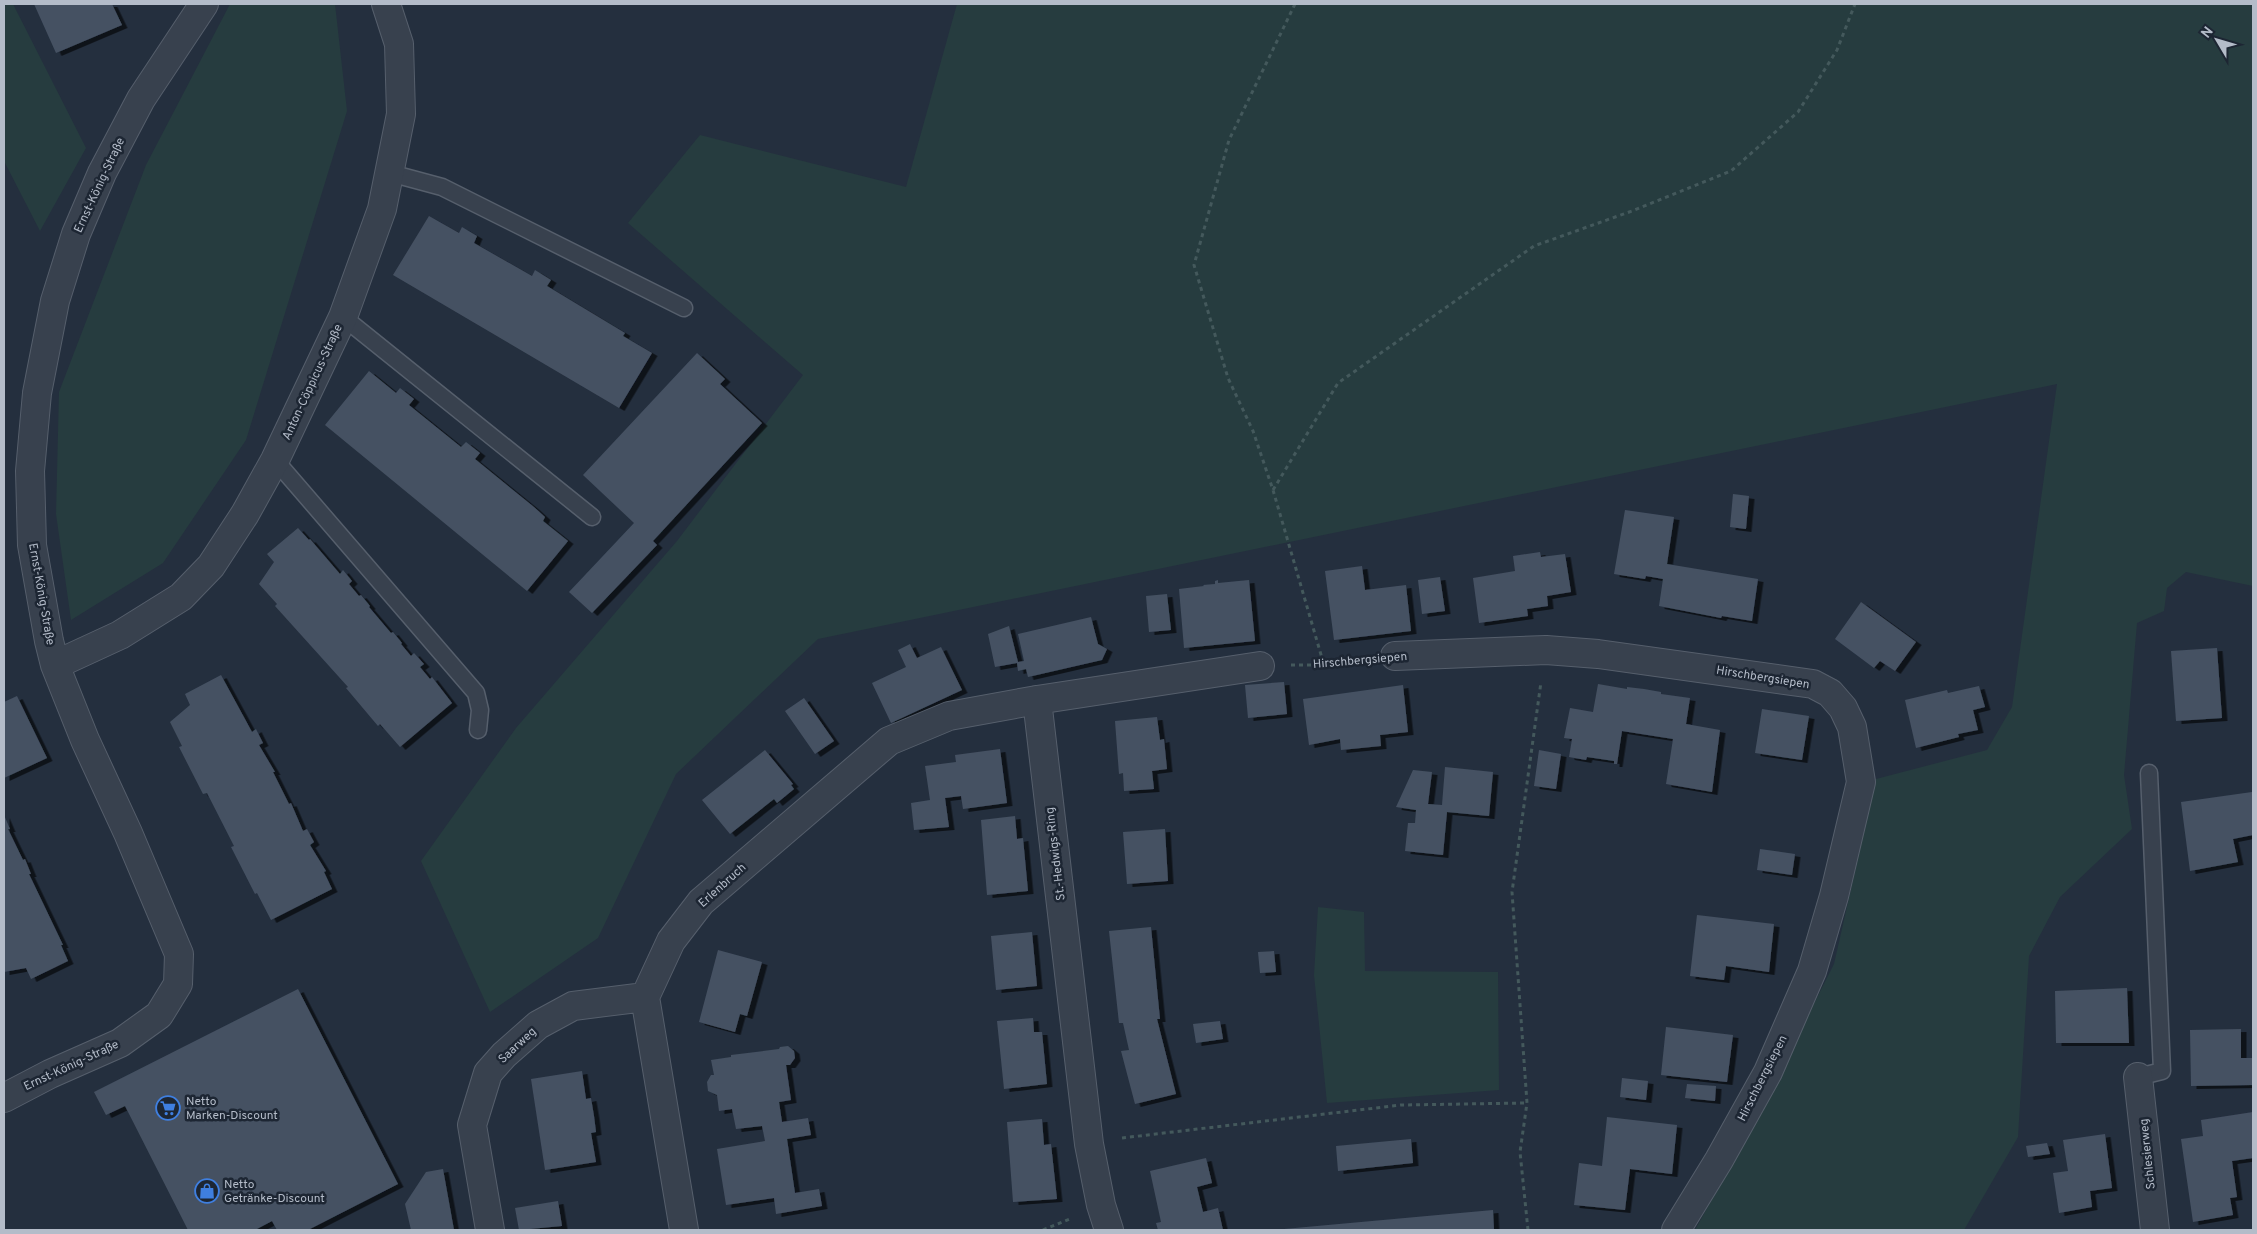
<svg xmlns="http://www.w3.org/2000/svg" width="2257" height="1234" viewBox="0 0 2257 1234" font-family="Overpass,sans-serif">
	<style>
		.green { fill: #263c3f }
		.building { fill: #455162; filter: url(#shadow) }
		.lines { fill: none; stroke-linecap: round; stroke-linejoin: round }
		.service-casing { stroke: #565f6c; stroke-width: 19 }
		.minor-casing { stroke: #565f6c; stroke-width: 30 }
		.path { stroke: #44595c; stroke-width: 3; stroke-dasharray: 4 4; stroke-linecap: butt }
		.service { stroke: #38414e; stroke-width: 16 }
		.minor { stroke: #38414e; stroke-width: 28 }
		.labels { text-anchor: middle; stroke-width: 5; stroke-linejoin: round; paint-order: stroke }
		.street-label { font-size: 12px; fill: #b4bcc9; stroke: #1d2633 }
		.poi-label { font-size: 12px; fill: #b4bcc9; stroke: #1d2633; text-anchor: start }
	</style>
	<defs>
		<filter id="shadow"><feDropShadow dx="5.5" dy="3" stdDeviation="0" flood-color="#0009"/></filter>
	</defs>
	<rect width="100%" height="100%" fill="#242f3e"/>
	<path class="green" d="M4 4H13L86 148 40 231 4 161Z
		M230 4H335L347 111 246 440 163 563 71 620 56 514 59 392 146 165Z
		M957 4H2253V586L2186 572 2167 588 2164 611 2137 623 2124 775 2132 829 2060 897 2029 956 2018 1137 1964 1230H1695L1745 1140 1834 964 1876 779 1987 750 2012 707 2057 384 818 639 676 774 598 938 490 1012 421 861 516 728 677 541 803 375 628 223 700 135 906 187Z
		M1318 907 1364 912 1365 971 1498 972 1499 1090 1327 1103 1314 975Z"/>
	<path class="building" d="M34 4H112L122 25 56 53Z
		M429 216 459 233 462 227 477 236 474 243 532 276 535 270 551 280 547 286 625 333 623 336 652 353 619 408 393 275Z
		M697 353 725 379 720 384 762 423 653 541 657 545 592 613 569 592 634 523 583 475Z
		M369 371 396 393 400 388 414 399 409 405 461 447 466 442 480 453 475 459 534 507 545 517 543 521 568 541 527 591 325 425Z
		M1733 494 1749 496 1746 529 1730 527Z
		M1625 510 1674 517 1667 564 1758 579 1752 621 1722 616 1721 618 1659 606 1663 579 1646 576 1645 579 1614 574Z
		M298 528 309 540 310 539 340 574 343 570 352 581 349 584 359 596 361 595 370 606 369 607 391 633 393 632 402 643 401 644 411 656 414 653 424 664 420 667 430 679 432 677 452 703 400 747 380 724 378 726 346 688 348 687 275 606 277 604 259 584 274 562 267 554Z
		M1540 552 1541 557 1565 554 1571 592 1547 596 1548 606 1527 609 1528 616 1479 623 1473 578 1515 571 1513 556Z
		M1362 566 1365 590 1406 585 1411 631 1334 640 1325 571Z
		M1440 577 1445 611 1422 614 1418 580Z
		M1218 580V583L1249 580 1255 641 1184 648 1179 589 1204 586 1203 585 1215 584V581Z
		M1167 594 1171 630 1149 632 1146 596Z
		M1861 602 1916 642 1895 671 1880 661 1874 668 1835 639Z
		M1091 617 1098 644 1107 649 1102 660 1028 677 1026 669 1018 671 1017 663 995 667 988 634 1009 626 1018 662 1024 661 1018 634Z
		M910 644 917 658 941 647 962 690 891 723 872 683 906 667 898 650Z
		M2217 648 2222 718 2176 721 2171 651Z
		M221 675 252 732 256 729 263 743 259 745 275 772H273L289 804 291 803 303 831 307 829 314 842 310 845 326 871 324 872 332 889 271 920 257 893 255 894 231 847 234 846 207 793 203 794 179 747 182 746 170 722 190 705 185 694Z
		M1284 682 1287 714 1248 718 1245 685Z
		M1598 684 1627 689V687L1644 689 1661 692V694L1690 698 1686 724 1720 730 1712 792 1666 784 1673 739 1622 731 1617 764H1614V761L1587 757 1586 760 1569 757 1572 739 1564 738 1570 708 1593 712Z
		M1403 685 1408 732 1380 735 1381 746 1341 750 1340 739 1309 745 1303 699Z
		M1979 686 1985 707 1973 710 1978 730 1958 734 1959 737 1916 748 1905 700 1947 690 1948 693Z
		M17 696 47 758 4 778V702Z
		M804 698 834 741 815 754 785 711Z
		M1762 709 1809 716 1802 760 1755 753Z
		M1157 717 1160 740 1164 739 1167 769 1152 771 1154 789 1124 791 1123 773 1119 774 1115 721Z
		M1000 749 1007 803 963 809 961 796 945 798 949 827 914 830 911 803 930 800 925 766 956 762 955 755Z
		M765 750 793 784 791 785 794 789 777 803 774 799 730 834 702 800Z
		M1539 750 1561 754 1556 789 1534 786Z
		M1445 767 1493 772 1489 816 1447 812 1443 855 1405 851 1408 823H1415L1416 810 1396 807 1413 770 1432 772 1428 804 1442 805Z
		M2252 792 2253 835 2233 839 2238 862 2190 871 2181 802Z
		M4 815 10 829H8L23 860 25 859 31 874H29L63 945H61L68 961 31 979 26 968 4 972Z
		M1015 816 1017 839 1023 838 1028 891 987 895 981 820Z
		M1165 829 1168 881 1127 884 1123 832Z
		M1760 849 1795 854 1792 875 1757 870Z
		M1697 915 1774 924 1769 972 1726 966 1724 980 1690 976Z
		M1151 927 1160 1019H1157L1176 1094 1135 1104 1121 1051 1129 1050 1123 1023H1119L1109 931Z
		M1032 932 1037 986 996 990 991 936Z
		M718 950 762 962 747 1016 740 1014 735 1032 699 1022Z
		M1274 951 1276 972 1260 973 1258 952Z
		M2127 988 2129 1043H2056L2055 991Z
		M298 989 398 1184 308 1230H277L272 1221 255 1230H188L125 1106 106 1115 94 1092Z
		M1033 1018 1034 1032H1042L1047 1084 1004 1089 997 1021Z
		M1220 1021 1223 1039 1196 1043 1193 1024Z
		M1666 1027 1733 1035 1727 1082 1661 1075Z
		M2241 1029V1058H2253V1085L2191 1086 2190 1030Z
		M788 1046 794 1051 795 1058 790 1065H786L791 1100 779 1102 782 1122 808 1118 811 1135 787 1139 795 1193 819 1189 822 1206 776 1214 774 1198 726 1205 717 1149 765 1141 762 1126 736 1129 732 1109 719 1111 717 1095 708 1091 707 1082 711 1075H714L711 1060 731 1057V1055L779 1049 780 1047Z
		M582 1071 586 1099 591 1098 594 1116 596 1132 591 1133 596 1162 545 1170 531 1079Z
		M1622 1078 1648 1081 1646 1100 1620 1097Z
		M1687 1084 1716 1086 1715 1101 1685 1098Z
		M2253 1112V1158L2232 1161 2237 1197 2230 1198 2233 1215 2193 1222 2181 1139 2203 1136 2201 1120Z
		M1607 1117 1677 1125 1672 1174 1630 1169 1625 1210 1574 1205 1579 1163 1602 1166Z
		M1042 1119 1044 1145 1051 1144 1057 1199 1013 1202 1007 1122Z
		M2105 1134 2112 1188 2090 1191 2092 1207 2059 1213 2053 1173 2068 1171 2063 1140Z
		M1411 1139 1413 1163 1338 1171 1336 1146Z
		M2047 1143 2050 1154 2028 1157 2026 1146Z
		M1206 1158 1212 1183 1197 1187 1203 1212 1218 1208 1223 1230H1158L1156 1223 1161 1222 1150 1171Z
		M443 1169 454 1230H411L405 1204 426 1172Z
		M558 1201 562 1226 519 1230 515 1208Z
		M1493 1210 1494 1230H1284V1229Z"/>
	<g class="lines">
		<g class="service-casing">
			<path id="service" d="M390 173 442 187 684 308
				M343 317 592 517
				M275 460 476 693 480 710 478 730
				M2138 1077 2162 1071 2149 773"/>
		</g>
		<g class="minor-casing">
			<path id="minor" d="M1395 656 1546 650 1598 654 1813 684 1830 693 1843 708 1852 727 1861 782 1834 896 1812 971 1768 1072 1719 1160 1676 1230
				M55 665 120 635 181 597 211 566 245 514 275 460 343 317 382 209 401 114 399 44 386 4
				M1037 700 1089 1144 1101 1205 1109 1230
				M2138 1077 2155 1230
				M4 1098 50 1074 120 1043 159 1015 178 984 179 954 128 833 85 740 55 665 49 641 32 545 30 471 37 393 55 301 76 234 102 173 141 99 204 4
				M490 1230 472 1125 488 1073 504 1055 538 1025 573 1006 645 997
				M684 1230 645 997 671 941 701 902 889 741 949 716 1037 700 1260 666"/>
		</g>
		<path class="path" d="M1295 4 1229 140 1194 265 1228 378 1253 431 1273 490 1324 665
			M1273 490 1338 383 1468 292 1534 246 1632 211 1731 171 1798 112 1837 50 1855 4
			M1291 665H1324L1362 660
			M1122 1138 1401 1105 1527 1103
			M1043 1230 1070 1219
			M1528 1230 1520 1152 1527 1103 1512 892 1541 682"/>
		<use href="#service" class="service"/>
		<use href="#minor" class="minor"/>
	</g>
	<defs>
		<g id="supermarket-ring" transform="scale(1.25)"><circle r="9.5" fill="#1d2633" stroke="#3f7fe0" stroke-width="1.5"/><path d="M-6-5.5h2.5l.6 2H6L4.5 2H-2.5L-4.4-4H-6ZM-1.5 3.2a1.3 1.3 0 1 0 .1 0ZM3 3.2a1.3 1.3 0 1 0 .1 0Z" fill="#3f7fe0"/></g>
		<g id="shop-ring" transform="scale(1.25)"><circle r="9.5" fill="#1d2633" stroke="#3f7fe0" stroke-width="1.5"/><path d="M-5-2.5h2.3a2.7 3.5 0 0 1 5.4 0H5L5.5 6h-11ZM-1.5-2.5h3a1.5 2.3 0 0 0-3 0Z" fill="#3f7fe0"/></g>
	</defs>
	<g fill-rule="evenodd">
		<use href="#supermarket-ring" x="168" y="1108"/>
		<use href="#shop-ring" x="207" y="1191"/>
	</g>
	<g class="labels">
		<g class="street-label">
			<text transform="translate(99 185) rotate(-65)" y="4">Ernst-König-Straße</text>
			<text transform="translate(312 382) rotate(-65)" y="4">Anton-Cöppicus-Straße</text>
			<text transform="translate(42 594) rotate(80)" y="4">Ernst-König-Straße</text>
			<text transform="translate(1360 660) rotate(-5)" y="4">Hirschbergsiepen</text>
			<text transform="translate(1763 677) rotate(9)" y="4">Hirschbergsiepen</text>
			<text transform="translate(1055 854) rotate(-97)" y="4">St.-Hedwigs-Ring</text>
			<text transform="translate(722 885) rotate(-42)" y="4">Erlenbruch</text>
			<text transform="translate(517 1045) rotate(-43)" y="4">Saarweg</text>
			<text transform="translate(71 1065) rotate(-25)" y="4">Ernst-König-Straße</text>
			<text transform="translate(1762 1078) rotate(-63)" y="4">Hirschbergsiepen</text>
			<text transform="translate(2147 1154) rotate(-96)" y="4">Schlesierweg</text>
		</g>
		<g class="poi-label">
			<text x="186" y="1105">Netto<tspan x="186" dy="14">Marken-Discount</tspan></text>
			<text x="224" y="1188">Netto<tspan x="224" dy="14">Getränke-Discount</tspan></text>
		</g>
	</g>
	<rect width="2257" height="1234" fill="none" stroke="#b4bcc9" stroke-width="10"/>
	<g transform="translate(2217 40) rotate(308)" stroke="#1d2633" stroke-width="4" paint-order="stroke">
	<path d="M0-4L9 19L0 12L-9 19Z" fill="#b4bcc9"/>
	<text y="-8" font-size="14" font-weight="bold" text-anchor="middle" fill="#b4bcc9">N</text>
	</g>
</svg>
